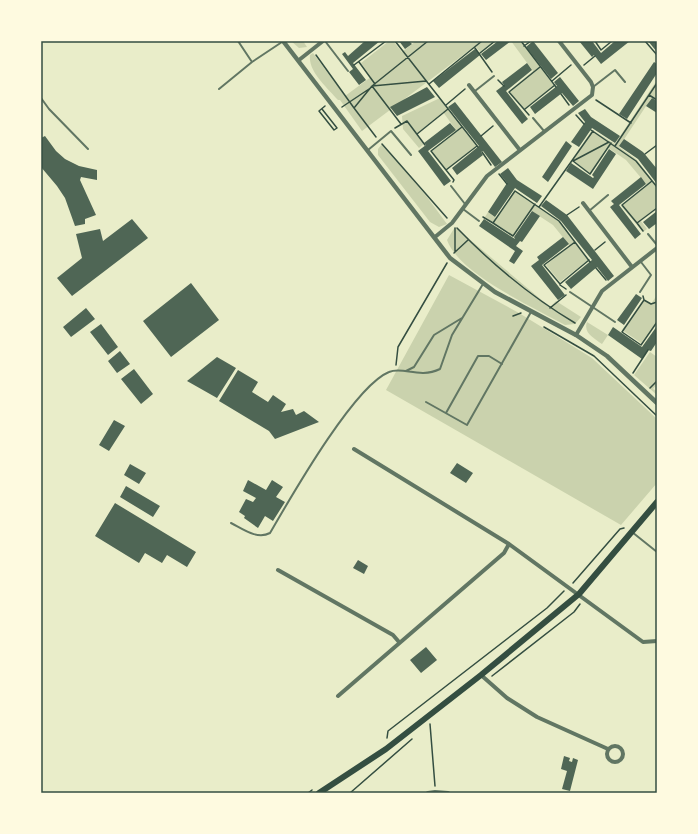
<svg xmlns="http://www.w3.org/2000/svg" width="698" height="834" viewBox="0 0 698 834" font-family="Raleway,sans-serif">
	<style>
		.green { fill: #cad2ad }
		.building { fill: #4f6655 }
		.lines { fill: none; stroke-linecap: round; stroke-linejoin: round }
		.path { stroke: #344e41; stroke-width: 1.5 }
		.service { stroke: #617663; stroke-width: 2 }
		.minor { stroke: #617663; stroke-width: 4 }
		.tertiary { stroke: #617663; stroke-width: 4.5 }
		.primary { stroke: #344e41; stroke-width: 6 }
		.neatline { fill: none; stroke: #344e41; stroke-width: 1.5 }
	</style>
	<rect width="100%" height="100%" fill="#e9edc9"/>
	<path class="green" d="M291 41H303L307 47 299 48Z
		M389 41H393L402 52 416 41H496L481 53 475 46 362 131 340 100H338C328 88 308 72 310 55L313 53 345 96 371 77 361 63Z
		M511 41H521L554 86 524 109 509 91 533 71Z
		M657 80V100L652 97 619 147 636 159 657 186V207L640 220 647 229 643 232 621 206 647 185 626 160 607 147 590 174 572 160 592 130 615 144Z
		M440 98 476 146 446 170 431 151 456 130 443 112 416 134 424 144 419 148 403 129 402 116Z
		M382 144 427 197 447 224 439 227 430 222 378 155V149Z
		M515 190 559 221 588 260 560 282 546 265 570 246 553 225 530 210 513 236 485 217 488 212 496 218Z
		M455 227 550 307 556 301 581 317 575 324 565 325C533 307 459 274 447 240Z
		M449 275 519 313 592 358 657 419V483L621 525 386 390Z
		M657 295V321L641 343 622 330 644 300 651 304Z
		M587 322 608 335 602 344C594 338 583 333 587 322Z
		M650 352 657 357V384L653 389 657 391V395L634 375Z"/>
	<path class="building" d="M365 41H380L353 63 366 80 359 85 349 72 353 69 342 54 345 52 348 56Z
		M399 41H409L412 44 405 49Z
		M498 41H511L486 60 481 54Z
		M533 41 558 73 551 79 526 47Z
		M579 41H592L601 53 615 41H630L601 64 594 55 592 57Z
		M648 41H657V52Z
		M475 49 480 55 439 88 433 81Z
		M654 62 657 64V73L627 119 619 114Z
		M527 63 532 70 506 91 528 119 522 124 496 91 504 85 502 82Z
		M560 77 579 101 573 106 562 93 535 114 530 107 557 86 554 82Z
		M427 87 435 97 397 116 390 107Z
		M652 98 657 101V113L646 106Z
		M455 102 502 162 495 167 483 151 481 152 483 155 457 175 452 168 479 146 448 107Z
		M585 109 591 117 620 136 615 143 592 128 579 147 571 142 585 122 578 113Z
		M450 123 456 130 428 151 451 181 444 186 418 151 426 145 424 143Z
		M45 136 56 151 65 159 79 166 97 170V180L81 177 80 180 96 215 85 219V224L75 226 65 198 57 186 41 167V138Z
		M624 139 643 152 657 169V184L638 159 619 146Z
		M566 141 572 146 548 182 542 177Z
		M609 149 616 154 593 189 566 171 571 163 593 178 594 177 592 175Z
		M508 168 517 180 542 196 537 203 515 188 495 217 488 212 507 183 500 174Z
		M641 177 646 184 619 205 641 234 635 239 610 207 614 204 611 201Z
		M546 200 567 215 614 276 608 281 597 267 571 289 565 282 592 260 561 221 541 206Z
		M532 211 540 216 522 242 520 241 516 246 523 251 514 264 509 261 515 251 479 226 484 219 515 239 514 237Z
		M657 211V223L649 229 643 222Z
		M132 219 148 238 72 296 57 278 82 258 76 234 100 229 103 241Z
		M563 237 569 244 542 265 565 295 558 300 531 266 539 260 537 257Z
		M191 283 219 320 171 357 143 321Z
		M636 294 642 298 624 325 617 320Z
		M86 308 95 319 71 337 63 327Z
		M101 324 118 347 108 355 90 332Z
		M657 326V342L651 351 648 350 642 359 608 335 613 327 642 347Z
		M120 351 130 364 117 373 108 361Z
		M217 357 236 368 217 398 187 381Z
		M134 369 153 394 141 404 121 379Z
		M238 370 258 382 252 392 268 402 273 395 286 404 281 412 293 409 296 415 304 411 319 422 275 439 269 431 219 401Z
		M114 420 125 426 109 451 99 445Z
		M457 463 473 473 466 483 450 473Z
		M130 464 146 473 139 484 124 475Z
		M248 480 266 490 272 480 283 487 276 497 285 502 273 521 265 516 258 528 244 518 245 516 239 512 246 499 253 502 256 498 243 491Z
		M126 486 160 506 153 517 120 497Z
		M115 503 196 552 187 567 167 555 162 563 145 553 139 563 95 536Z
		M358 560 368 566 364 574 353 568Z
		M426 647 437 660 421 673 410 660Z
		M564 756 570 758 569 761 572 762 573 758 578 760 570 791 562 789 567 771 561 769Z"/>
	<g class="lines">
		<path class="path" d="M395 41 478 147
			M521 41 556 87
			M595 41 601 50 612 41
			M645 41 657 55
			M524 46 531 41
			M475 48 492 72
			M480 53 495 41
			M316 55 354 108 372 86 401 124
			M359 62 375 84
			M354 65 386 41
			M584 65 595 56
			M498 80 504 86
			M552 81 571 65
			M429 84 482 41
			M372 86 428 41
			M372 86 426 81
			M561 94 569 105
			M649 95 657 100
			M596 100 631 123
			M446 105 465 89
			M342 107 369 89
			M354 108 376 137
			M322 109 337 128 334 130 319 111 325 106
			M525 109 555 85
			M529 115 509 92 540 67
			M576 115 584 124
			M462 127 431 151 446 170 477 146
			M395 128 407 121 425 145
			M591 130 636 161 657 187
			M417 134 448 109
			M481 136 493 126
			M609 142 573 161 590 174 611 143
			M382 144 447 218
			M615 146 657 83
			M482 152 491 165
			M645 154 657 145
			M446 170 454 180 453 182
			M499 174 507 184
			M652 181 622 205 637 223 657 208
			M535 204 513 236 493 223 515 191 559 221 590 262
			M539 207 593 131
			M567 215 579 207
			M483 217 493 223
			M637 223 643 231
			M455 228V252
			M457 228C491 263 533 298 575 323
			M575 242 544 265 560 284 589 260
			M595 250 605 242
			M454 253 468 240
			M596 268 606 280
			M560 285 566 289
			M643 296 644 300 622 332 641 345 657 322
			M644 300 651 304 657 302
			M550 308 566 295
			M513 316 521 313
			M544 327 594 356 657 416
			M396 365 398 347 447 263
			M633 373 648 350
			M650 388 657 381
			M573 583 620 529 624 528
			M492 676 574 612 580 604
			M430 724 435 786
			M387 738 388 731 547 608 564 591
			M308 793 312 790
			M350 793 412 739"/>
		<path class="service" d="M238 41 252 62
			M325 41 348 71
			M593 87 615 70 625 82
			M219 89 252 62 282 42
			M475 91 494 76
			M41 98 49 109 88 149
			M533 118 544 131
			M368 150 391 131 411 155
			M451 186 465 204
			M463 209 479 221
			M589 211 608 195
			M648 234 657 245
			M570 292 615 322
			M640 292 651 275 641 262
			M406 371 414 367 434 335 462 318
			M426 402 467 425 531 312
			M446 413 478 356H489L502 364
			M231 523C243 529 257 540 270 533 291 497 354 386 389 372 403 366 419 379 440 369L452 335 483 284
			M632 532 657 552"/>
		<path class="minor" d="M299 60 323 41
			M469 85 519 149
			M583 203 632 267
			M435 237 452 223 487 176 592 95 593 87 591 82 559 41
			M576 335 602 291 657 248
			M354 449 509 544 643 642 657 641
			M278 570 393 635 399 642
			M481 675 507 698 537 717 608 749
			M338 696 504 553 509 544
			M607 754a8 8 0 1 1 16 0a8 8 0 1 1-16 0Z
			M428 793 435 792 448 793"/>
		<path class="tertiary" d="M283 41 450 258 495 292 576 335 607 356 657 403"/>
		<path class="primary" d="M319 793 386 749 481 675 579 594 657 502"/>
	</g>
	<rect width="698" height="834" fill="none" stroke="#fefae0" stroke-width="84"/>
	<rect x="42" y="42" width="614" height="750" class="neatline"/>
</svg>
